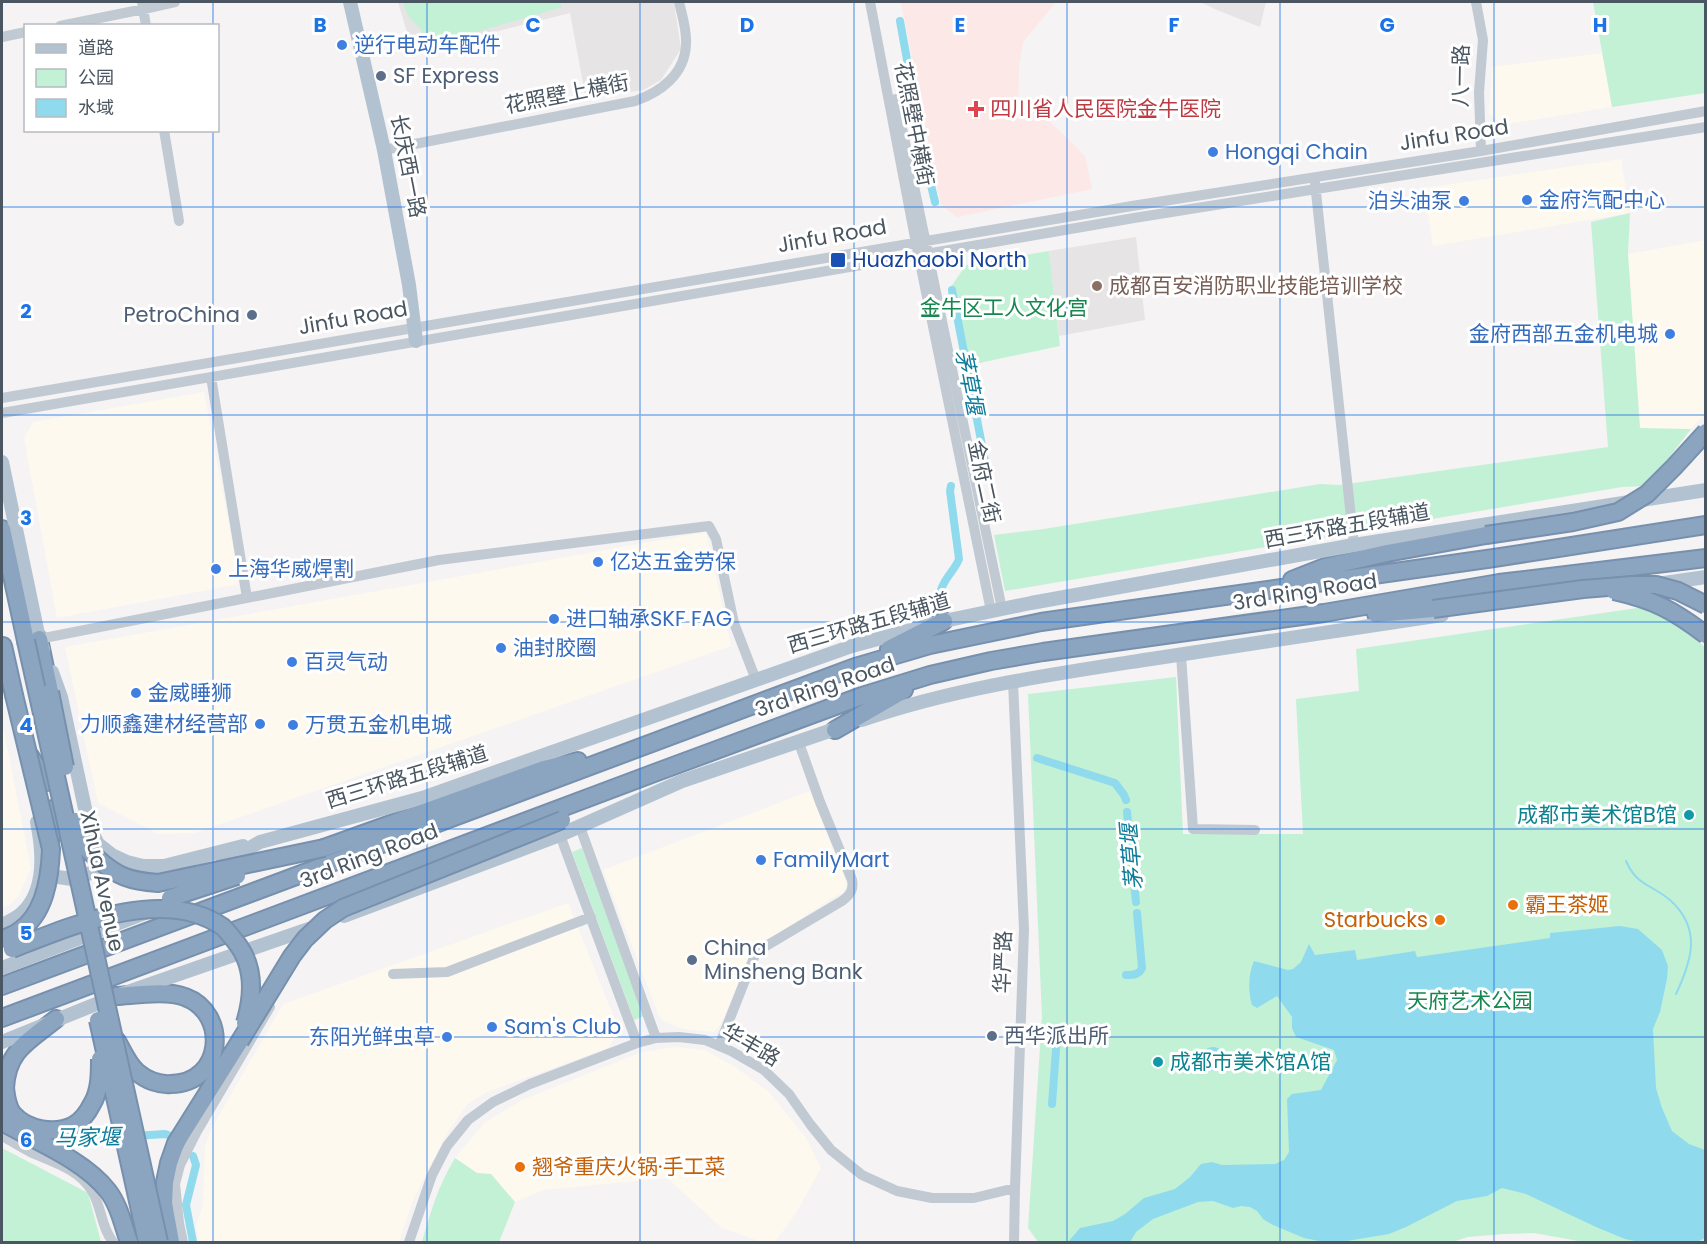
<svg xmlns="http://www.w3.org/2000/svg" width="1707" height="1244" viewBox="0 0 1707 1244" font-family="Poppins,'Noto Sans SC',sans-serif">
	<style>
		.commercial { fill: #fdf9ef }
		.education { fill: #e6e4e5 }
		.medical { fill: #fce8e6 }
		.green { fill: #c3f1d5 }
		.water { fill: #90daee }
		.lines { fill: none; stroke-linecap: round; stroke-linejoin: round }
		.stream { stroke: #90daee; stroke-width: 2 }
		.canal { stroke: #90daee; stroke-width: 8 }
		.highway-casing { stroke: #7690ad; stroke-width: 20 }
		.minor { stroke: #c1cad2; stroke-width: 10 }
		.major { stroke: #b3c2d1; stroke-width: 14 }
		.highway { stroke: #8ba5c1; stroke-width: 16 }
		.highway-bridge-casing { stroke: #7690ad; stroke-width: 20; stroke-linecap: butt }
		.highway-bridge { stroke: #8ba5c1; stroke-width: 16 }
		.grid { fill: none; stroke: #1a73e8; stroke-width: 1.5; stroke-opacity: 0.55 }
		.shop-dot { fill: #3f7fe0; stroke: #fff; stroke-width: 2 }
		.service-dot { fill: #5c6f8a; stroke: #fff; stroke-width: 2 }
		.health-dot { fill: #e0444e; stroke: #fff; stroke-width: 2 }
		.transit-dot { fill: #1a4fb4; stroke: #fff; stroke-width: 2 }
		.education-dot { fill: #8d6e63; stroke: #fff; stroke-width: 2 }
		.culture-dot { fill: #0f9aa8; stroke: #fff; stroke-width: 2 }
		.food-dot { fill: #e8710a; stroke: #fff; stroke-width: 2 }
		.labels { text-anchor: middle; stroke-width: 6; stroke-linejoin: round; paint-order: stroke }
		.shop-label { font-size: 21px; fill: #366cbe; stroke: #fff; text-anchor: start }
		.service-label { font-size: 21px; fill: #4e5e75; stroke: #fff; text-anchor: start }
		.street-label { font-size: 21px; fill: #4a5661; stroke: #fff }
		.health-label { font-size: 21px; fill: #be3a42; stroke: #fff; text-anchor: start }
		.transit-label { font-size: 21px; fill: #164399; stroke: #fff; text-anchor: start }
		.education-label { font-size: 21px; fill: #785e54; stroke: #fff; text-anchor: start }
		.park-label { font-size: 21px; fill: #17864f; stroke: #fff }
		.culture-label { font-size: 21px; fill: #0d838f; stroke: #fff; text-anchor: end }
		.food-label { font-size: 21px; fill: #c56008; stroke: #fff; text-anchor: start }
		.water-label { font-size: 22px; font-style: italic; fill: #0c7c9b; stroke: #fff }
		.grid-label { font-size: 20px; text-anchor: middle; font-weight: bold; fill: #1a73e8; stroke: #fff; stroke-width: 6; stroke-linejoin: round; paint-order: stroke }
	</style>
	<rect width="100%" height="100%" fill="#f5f3f3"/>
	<path class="commercial" d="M1602 53 1612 107 1502 125 1489 113 1492 67Z
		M1621 159 1630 213 1433 246 1424 188Z
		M1705 240V414L1691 429H1640L1628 254Z
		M204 392 240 584 57 618 24 438 33 422Z
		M706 532 731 646 195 833 158 834 98 803 65 647Z
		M2 721 31 868 20 894 9 905 2 908Z
		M810 791 847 884 843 893 834 897 762 944 750 956 720 1026 714 1032 683 1029 672 1025 662 1020 658 1014 603 870Z
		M568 903 619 1030 608 1048 485 1093 467 1105 447 1133 413 1200 399 1242H199L196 1225 203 1205 205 1146 211 1129 283 1004Z
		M674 1047 705 1050 735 1067 769 1092 806 1138 821 1168 796 1213 775 1242H762L722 1228 667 1178 543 1190 515 1202 491 1174 477 1173 455 1158 484 1123 522 1100 642 1052Z"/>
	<path class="education" d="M398 2H674L681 49 661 80 643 90 586 99 570 13 413 52Z
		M1200 2H1266L1260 27 1217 10Z
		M1136 237 1145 320 1059 336 1049 251Z"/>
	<path class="medical" d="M901 2H1056L1023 42 1019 67 1018 104 1042 114 1085 156 1092 189 957 217 941 205Z"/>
	<path class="green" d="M403 2H560L562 7 435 44 408 16Z
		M1593 2H1705V93L1612 107Z
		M1630 213 1628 254 1640 428 1691 429 1647 486 1622 487 1005 591 994 535 1044 529 1320 484 1340 485 1608 447 1591 222Z
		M1049 251 1060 346 970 365 948 291 966 265Z
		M1651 606 1705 647V1242H1584L1534 1233 1504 1234 1468 1237 1452 1242H1038L1028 1228 1042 1017 1028 694 1176 677 1183 834H1303L1296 699 1359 691 1356 649Z
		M582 848 644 1016 634 1020 572 852Z
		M2 1148 88 1193 101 1242H2Z
		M455 1158 477 1173 491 1174 515 1202 499 1242H422C430 1213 439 1184 455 1158Z"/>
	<path class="water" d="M1620 926 1638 929 1662 950 1668 966 1667 979 1660 1012 1653 1029 1656 1088 1662 1108 1672 1131 1689 1144 1705 1150V1238L1697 1242H1640L1625 1239 1596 1227 1526 1194 1502 1188 1487 1196 1457 1201 1406 1227 1389 1234 1347 1241 1324 1242 1304 1238 1273 1225 1263 1219 1257 1211 1250 1207 1241 1206 1233 1208 1213 1201 1198 1202 1153 1219 1136 1232 1130 1242H1068L1080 1228 1113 1221 1125 1214 1144 1198 1175 1189 1190 1177 1201 1164 1212 1162 1222 1165 1275 1164 1284 1160 1289 1152 1287 1099 1292 1094 1321 1090 1337 1060 1334 1050 1296 1037 1292 1028V1017L1277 996 1257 1008 1252 1005C1248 992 1248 974 1254 961L1288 970 1293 969 1301 962 1309 944 1315 955 1355 950 1357 960 1415 951 1417 957 1550 938V933Z
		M1201 1059a12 12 0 1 1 24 0a12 12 0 1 1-24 0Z"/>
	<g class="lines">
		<path class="stream" d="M1626 861C1637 886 1651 884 1670 900 1702 929 1692 960 1676 994"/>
		<path class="canal" d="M900 21 917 115
			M924 156 935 202
			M952 290 985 461V467L980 470
			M941 590C945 577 955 570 959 559L950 491 951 486
			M1037 758 1115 783 1124 795 1126 800
			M1127 812 1136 902
			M1126 975C1133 975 1139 975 1142 968L1137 913
			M1052 1104 1057 1036
			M44 1137 58 1141 165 1134 174 1137
			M193 1242 186 1205 196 1165 193 1156"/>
		<g class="highway-casing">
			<path id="highway" d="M2 529 26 641
				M1292 580 1325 567 1387 553 1486 535
				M1376 614 1433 609
				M39 639 50 692
				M3 646 14 695
				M889 649 944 621
				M835 730 904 690
				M30 756 46 782
				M51 838 52 809
				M324 848 544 769 578 761
				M2 986 855 667 930 645 1041 622 1494 558 1706 525
				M116 996C135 995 167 990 185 997 229 1013 224 1083 171 1084 159 1085 146 1080 137 1072 128 1064 123 1052 117 1041
				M2 1018 657 772 862 696 930 675 991 661 1043 652 1324 613 1499 583 1706 558
				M5 1088C7 1050 29 1041 56 1019
				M171 1242 164 1204 165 1182 169 1163 176 1143 240 1041"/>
		</g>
		<path class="minor" d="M142 2 146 26
			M870 2 916 243 991 611
			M1476 2 1483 40 1479 92 1481 151
			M60 26 144 9 175 2
			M2 37 26 32
			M896 99C930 269 967 439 1002 609
			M164 130 179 221
			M384 150 635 101C661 92 685 74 686 44 687 30 682 15 679 2
			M1315 183 1354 545
			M211 377 247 598
			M2 398 1132 206 1481 151 1706 111
			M2 413 1134 218 1706 127
			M39 639 439 560 709 526 716 539 734 623 756 680
			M1181 655 1193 829 1255 830
			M1013 682 1024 929 1015 1188 1014 1242
			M580 827 656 1038
			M560 835 637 1043
			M393 974 447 972 591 917
			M719 1046 755 955 766 946 842 901C850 895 854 890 852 880L820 802 799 743
			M2 1136C11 1141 21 1147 30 1152 53 1162 79 1169 92 1191 102 1208 101 1227 113 1242
			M183 1242 179 1223 175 1184 180 1165 196 1133 270 1007
			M409 1242 432 1175 447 1146 468 1120 493 1102 530 1084 637 1043 656 1038 679 1037 705 1040 731 1051 764 1070 789 1094 810 1124 831 1150 862 1175 897 1191 932 1198H974L1015 1188"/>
		<path class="major" d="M350 2 384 150 409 285 416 341
			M2 462 39 639 43 649
			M1657 584 1706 577
			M52 672 61 697 89 827 98 844 112 855 127 862 143 866H164L243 846
			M862 720C954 688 1054 674 1151 659 1248 645 1345 630 1442 615
			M42 869 58 877 72 879 97 871 110 857
			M215 870 224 863 260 842 422 798 852 646 944 621 1031 603 1354 545 1706 490
			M344 916 560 835 682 781 844 726
			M2 925C8 922 17 918 22 913 46 891 43 851 37 822
			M2 968 145 913
			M2 1042 116 996 317 926"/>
		<use href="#highway" class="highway"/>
		<g class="highway-bridge-casing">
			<path id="highway-bridge" d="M1486 535 1573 522 1618 512 1647 494 1674 467 1706 432
				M1614 591C1654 600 1673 610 1706 635
				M1433 609 1583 589 1633 585H1656L1678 591 1706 605
				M26 641 159 1242
				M50 692 65 767
				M76 821C77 827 78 835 81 840 84 847 91 853 97 858 117 877 131 881 158 883L324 848
				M170 898 237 876
				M2 940C7 937 14 935 19 931 45 914 50 878 51 849L14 695
				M12 949C71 926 164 885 223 927 227 931 231 936 235 941 255 965 254 994 245 1023
				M98 1020 147 1242
				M240 1041 292 956 305 939 325 920 343 908 562 820
				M5 1088C6 1097 7 1107 13 1114 27 1130 55 1135 74 1125 81 1121 88 1112 92 1104 100 1091 100 1074 100 1059
				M2 1122C35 1141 84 1160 108 1191 119 1205 123 1225 129 1242"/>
		</g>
		<use href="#highway-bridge" class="highway-bridge"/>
	</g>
	<path class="grid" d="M213 2V26M427 2V1242M640 2V1242M854 2V1242M1067 2V1242M1280 2V1242M1494 2V1242M213 130V1242M2 207H1706M2 415H1706M2 622H1706M2 829H1706M2 1037H1706"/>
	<g class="shop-dot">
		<circle cx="342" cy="45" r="6"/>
		<circle cx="1213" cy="152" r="6"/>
		<circle cx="1527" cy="200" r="6"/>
		<circle cx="1464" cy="201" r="6"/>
		<circle cx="1670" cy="334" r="6"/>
		<circle cx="598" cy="562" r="6"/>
		<circle cx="216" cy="569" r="6"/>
		<circle cx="554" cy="619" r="6"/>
		<circle cx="501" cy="648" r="6"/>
		<circle cx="292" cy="662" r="6"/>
		<circle cx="136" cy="693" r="6"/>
		<circle cx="260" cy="724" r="6"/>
		<circle cx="293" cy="725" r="6"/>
		<circle cx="761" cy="860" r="6"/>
		<circle cx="492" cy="1027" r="6"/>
		<circle cx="447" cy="1037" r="6"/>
	</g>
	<g class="service-dot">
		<circle cx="381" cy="76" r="6"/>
		<circle cx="252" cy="315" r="6"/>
		<circle cx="692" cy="960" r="6"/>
		<circle cx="992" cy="1036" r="6"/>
	</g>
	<path class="health-dot" d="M973 100h6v6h6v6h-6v6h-6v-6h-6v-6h6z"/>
	<rect class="transit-dot" x="830" y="252" width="16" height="16" rx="3"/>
	<circle class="education-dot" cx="1097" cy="286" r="6"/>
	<g class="culture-dot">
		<circle cx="1689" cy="815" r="6"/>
		<circle cx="1158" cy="1062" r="6"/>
	</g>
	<g class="food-dot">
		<circle cx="1513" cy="905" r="6"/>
		<circle cx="1440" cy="920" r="6"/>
		<circle cx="520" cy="1167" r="6"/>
	</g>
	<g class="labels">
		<g class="shop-label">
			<text x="354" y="52">逆行电动车配件</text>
			<text x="1225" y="159">Hongqi Chain</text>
			<text x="1539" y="207">金府汽配中心</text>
			<text x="1452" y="208" text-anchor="end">泊头油泵</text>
			<text x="1658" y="341" text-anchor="end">金府西部五金机电城</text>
			<text x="610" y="569">亿达五金劳保</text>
			<text x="228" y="576">上海华威焊割</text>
			<text x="566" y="626">进口轴承SKF FAG</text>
			<text x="513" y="655">油封胶圈</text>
			<text x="304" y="669">百灵气动</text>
			<text x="148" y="700">金威睡狮</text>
			<text x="248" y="731" text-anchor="end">力顺鑫建材经营部</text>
			<text x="305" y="732">万贯五金机电城</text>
			<text x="773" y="867">FamilyMart</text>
			<text x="504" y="1034">Sam's Club</text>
			<text x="435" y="1044" text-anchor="end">东阳光鲜虫草</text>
		</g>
		<g class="service-label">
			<text x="393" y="83">SF Express</text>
			<text x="240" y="322" text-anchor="end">PetroChina</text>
			<text x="704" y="955">China<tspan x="704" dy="24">Minsheng Bank</tspan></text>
			<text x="1004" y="1043">西华派出所</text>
		</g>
		<g class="street-label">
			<text transform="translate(1461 76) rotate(-89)" y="7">八一路</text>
			<text transform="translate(567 94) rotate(-11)" y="7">花照壁上横街</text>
			<text transform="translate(914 124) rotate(79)" y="7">花照壁中横街</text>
			<text transform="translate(1454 135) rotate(-9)" y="7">Jinfu Road</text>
			<text transform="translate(408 166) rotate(79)" y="7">长庆西一路</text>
			<text transform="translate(832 236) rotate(-10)" y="7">Jinfu Road</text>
			<text transform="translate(353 318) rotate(-10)" y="7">Jinfu Road</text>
			<text transform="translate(984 482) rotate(78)" y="7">金府二街</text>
			<text transform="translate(1347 526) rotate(-10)" y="7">西三环路五段辅道</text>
			<text transform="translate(1305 592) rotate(-9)" y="7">3rd Ring Road</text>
			<text transform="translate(869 623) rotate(-16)" y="7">西三环路五段辅道</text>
			<text transform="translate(825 687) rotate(-19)" y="7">3rd Ring Road</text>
			<text transform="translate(407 777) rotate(-17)" y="7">西三环路五段辅道</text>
			<text transform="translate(369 856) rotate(-21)" y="7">3rd Ring Road</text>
			<text transform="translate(102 881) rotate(78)" y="7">Xihua Avenue</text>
			<text transform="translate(1003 962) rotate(-88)" y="7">华严路</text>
			<text transform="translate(751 1045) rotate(30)" y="7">华丰路</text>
		</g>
		<g class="health-label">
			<text x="990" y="116">四川省人民医院金牛医院</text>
		</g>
		<g class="transit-label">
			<text x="852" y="267">Huazhaobi North</text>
		</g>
		<g class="education-label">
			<text x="1109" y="293">成都百安消防职业技能培训学校</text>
		</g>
		<g class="park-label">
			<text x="1004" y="315">金牛区工人文化宫</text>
			<text x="1470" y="1008">天府艺术公园</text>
		</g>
		<g class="culture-label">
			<text x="1677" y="822">成都市美术馆B馆</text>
			<text x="1170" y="1069" text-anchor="start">成都市美术馆A馆</text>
		</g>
		<g class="food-label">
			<text x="1525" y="912">霸王茶姬</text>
			<text x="1428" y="927" text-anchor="end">Starbucks</text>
			<text x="532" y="1174">翘爷重庆火锅·手工菜</text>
		</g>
		<g class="water-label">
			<text transform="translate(970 382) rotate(79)" y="8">茅草堰</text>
			<text transform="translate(1131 857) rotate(-95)" y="8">茅草堰</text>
			<text transform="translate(87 1137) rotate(-1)" y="8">马家堰</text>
		</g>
	</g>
	<g class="grid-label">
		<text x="320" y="32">B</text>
		<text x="533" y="32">C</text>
		<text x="747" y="32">D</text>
		<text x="960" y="32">E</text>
		<text x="1174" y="32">F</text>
		<text x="1387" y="32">G</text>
		<text x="1600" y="32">H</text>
		<text x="26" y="318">2</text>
		<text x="26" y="525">3</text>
		<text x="26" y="732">4</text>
		<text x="26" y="940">5</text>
		<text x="26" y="1147">6</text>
	</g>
	<rect width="1707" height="1244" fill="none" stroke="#4a5661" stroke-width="6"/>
	<rect x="24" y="24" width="195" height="108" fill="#ffffff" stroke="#b7bbc0" stroke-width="1.5"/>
	<rect x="36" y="44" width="30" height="9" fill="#b3c2d1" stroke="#b7bbc0" stroke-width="1.5"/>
	<text x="78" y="54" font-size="18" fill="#4a5661">道路</text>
	<rect x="36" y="69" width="30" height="18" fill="#c3f1d5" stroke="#b7bbc0" stroke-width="1.5"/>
	<text x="78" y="84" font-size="18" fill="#4a5661">公园</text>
	<rect x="36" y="99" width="30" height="18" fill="#90daee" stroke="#b7bbc0" stroke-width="1.5"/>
	<text x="78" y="114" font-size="18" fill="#4a5661">水域</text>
</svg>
